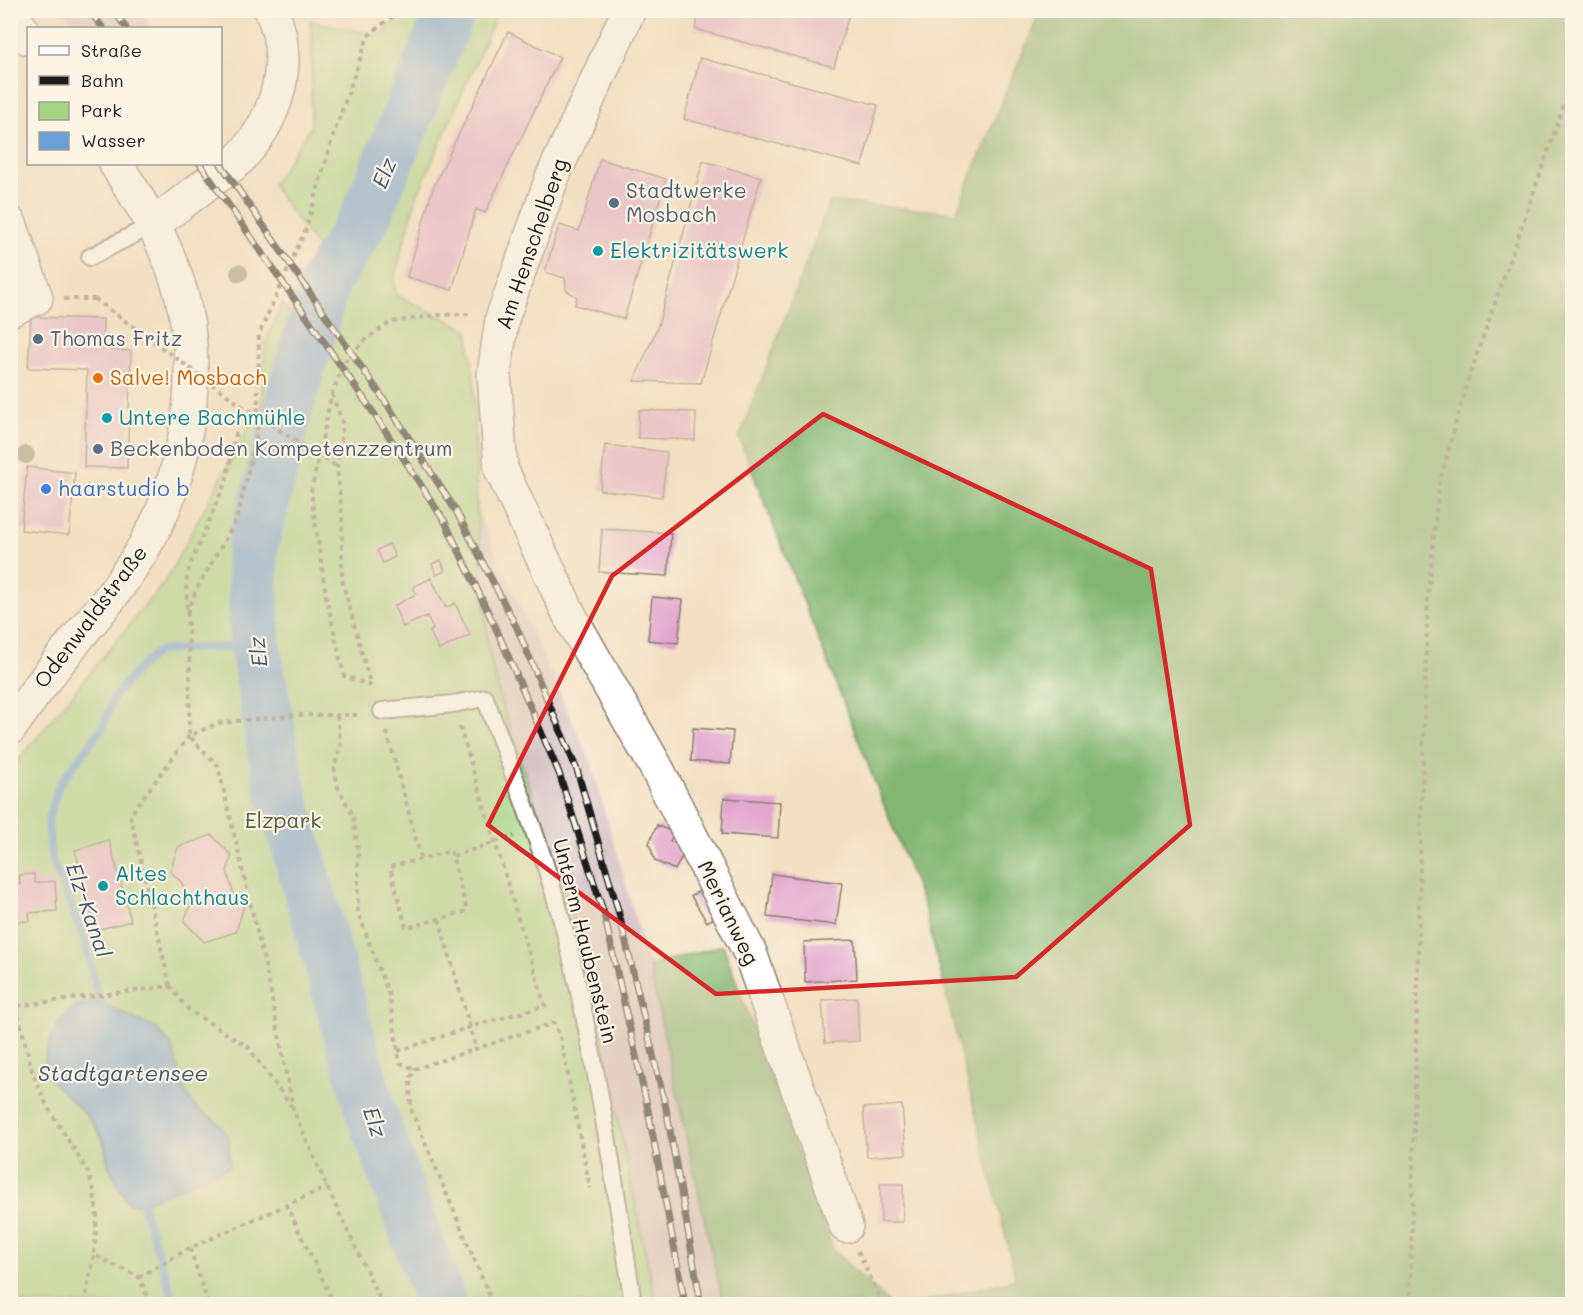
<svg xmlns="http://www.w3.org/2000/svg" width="1583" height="1315" viewBox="0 0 1583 1315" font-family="Mali,sans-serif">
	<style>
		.industrial { fill: #d2bdc5 }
		.green { fill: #a3d585; stroke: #607850; stroke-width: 1.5; fill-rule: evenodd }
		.forest { fill: #82b672; stroke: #4f6947; stroke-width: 1.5 }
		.water { fill: #6aa0d7; stroke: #435e7a; stroke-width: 1.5 }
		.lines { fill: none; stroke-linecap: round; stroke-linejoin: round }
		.stream { stroke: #6aa0d7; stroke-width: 8 }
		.river { stroke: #6aa0d7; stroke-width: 51 }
		.building { fill: #e2a7cf }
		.lane-casing { stroke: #887e70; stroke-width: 20 }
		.street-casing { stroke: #887e70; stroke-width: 36 }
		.secondary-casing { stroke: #887e70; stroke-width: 36 }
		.primary-casing { stroke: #887e70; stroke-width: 36 }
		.path { stroke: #887e70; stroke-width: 4; stroke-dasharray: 4.5 4.5; stroke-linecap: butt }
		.lane { stroke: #fff; stroke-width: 16 }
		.street { stroke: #fff; stroke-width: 33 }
		.secondary { stroke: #fff; stroke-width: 33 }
		.primary { stroke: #fff; stroke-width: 33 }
		.rail-casing { stroke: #1c1c1c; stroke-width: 7 }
		.rail { stroke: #fcf5e5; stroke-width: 4.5; stroke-dasharray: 14; stroke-linecap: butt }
		.path-bridge { stroke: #887e70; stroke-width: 4; stroke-dasharray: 4.5 4.5; stroke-linecap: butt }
		.tree { fill: #97987c }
		.marked { fill: none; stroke: #d62828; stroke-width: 4.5; stroke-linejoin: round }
		.service-dot { fill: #5c6f8a; stroke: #fcf5e5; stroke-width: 2 }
		.culture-dot { fill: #0f9aa8; stroke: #fcf5e5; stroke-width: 2 }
		.food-dot { fill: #e8710a; stroke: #fcf5e5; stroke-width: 2 }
		.shop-dot { fill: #3f7fe0; stroke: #fcf5e5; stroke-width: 2 }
		.labels { text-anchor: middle; stroke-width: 4.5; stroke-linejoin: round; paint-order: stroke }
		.service-label { font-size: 21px; fill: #4e5e75; stroke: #fcf5e5; text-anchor: start }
		.street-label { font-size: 21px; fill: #1c1c1c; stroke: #fcf5e5 }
		.culture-label { font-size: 21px; fill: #0d838f; stroke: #fcf5e5; text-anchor: start }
		.food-label { font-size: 21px; fill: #c56008; stroke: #fcf5e5; text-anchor: start }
		.shop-label { font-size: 21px; fill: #366cbe; stroke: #fcf5e5; text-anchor: start }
		.park-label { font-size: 21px; fill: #4b5d41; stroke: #fcf5e5 }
		.water-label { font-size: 22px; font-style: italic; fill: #3f5770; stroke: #fcf5e5 }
	</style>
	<rect width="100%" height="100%" fill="#fcf5e5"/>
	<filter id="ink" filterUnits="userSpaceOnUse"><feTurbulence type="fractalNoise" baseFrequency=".0167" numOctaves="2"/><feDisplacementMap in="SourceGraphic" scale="12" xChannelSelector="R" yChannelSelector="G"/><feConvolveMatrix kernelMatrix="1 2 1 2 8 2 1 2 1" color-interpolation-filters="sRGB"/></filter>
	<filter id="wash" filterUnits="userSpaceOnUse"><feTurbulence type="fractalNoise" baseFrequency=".008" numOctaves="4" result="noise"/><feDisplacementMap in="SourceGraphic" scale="24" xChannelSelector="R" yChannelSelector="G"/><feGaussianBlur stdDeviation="1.35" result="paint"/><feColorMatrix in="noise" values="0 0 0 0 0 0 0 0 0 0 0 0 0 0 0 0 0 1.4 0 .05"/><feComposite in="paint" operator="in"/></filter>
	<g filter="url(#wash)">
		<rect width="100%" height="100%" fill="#f3e0c3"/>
		<path class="industrial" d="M64 11H140L152 28H78Z
			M468 492 591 762 649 966 723 1304H656L581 941 502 706 488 647Z"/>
		<path class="green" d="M405 11H498L417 196 394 278 396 295 468 330 474 380 477 507 488 647 502 706 581 941 656 1304H11L10 775 12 768 166 580 261 404 265 344 282 303 298 325 328 263 272 185 311 127 312 38 310 21 380 36ZM100 1003 157 1029 172 1046 185 1092 197 1109 216 1121 108 1165C104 1133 94 1123 72 1100Z"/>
		<path class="forest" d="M1040 11H1572V1304H917L1016 1279 925 909 739 438 830 201 956 213Z
			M723 945 834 1251 890 1304H723L649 966Z"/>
		<path class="water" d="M100 1003 157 1029 172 1046 185 1092 197 1109 216 1121 229 1136V1167L141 1204H128L108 1165 105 1143 90 1119 50 1080 44 1064 49 1043 60 1021 77 1005Z"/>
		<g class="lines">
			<path class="stream" d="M102 1014 85 941 51 856 48 820 59 785 103 727 114 697 135 672 158 651 255 645
				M139 1194 175 1304"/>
			<path class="river" d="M441 1304 371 1112 280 788 255 645 252 549 291 397 326 280 364 220 451 10"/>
		</g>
		<g id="blocks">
			<path class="building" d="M700 10H850L834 67 695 29Z
				M508 32 560 57 485 213 476 209 452 290 407 277 433 188Z
				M700 58 878 105 862 166 684 119Z
				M600 159 666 179 624 319 575 305 577 297 566 290 565 278 545 272 559 225 579 231Z
				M703 161 761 177 701 383 634 381 658 326Z
				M31 317 103 319 102 349 131 351 127 468 84 467 87 370 28 368Z
				M639 410 696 412 695 440 638 438Z
				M605 445 667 452 662 497 600 490Z
				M27 467 75 473 69 535 21 530Z
				M602 529 671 533 668 576 599 572Z
				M389 544 395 557 383 563 377 550Z
				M441 560 445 571 436 575 432 564Z
				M431 578 446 608 455 603 470 635 439 650 430 632 433 629 427 616 403 627 394 606 416 594 413 587Z
				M652 597 683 600 678 643 648 640Z
				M693 728 733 731 730 764 691 761Z
				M724 798 780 802 778 838 722 834Z
				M657 825 674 833 670 841 686 849 675 870 655 861 649 843Z
				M212 835 232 856 227 871 234 896 244 905 236 932 204 942 184 921 190 906 182 883 170 871 178 847Z
				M109 840 131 921 96 930 75 850Z
				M34 874 35 883 55 881 57 911 29 913 30 921 13 922V914H10V885L20 884 19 875Z
				M772 874 842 883 836 925 767 917Z
				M710 884 726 911 707 922 691 896Z
				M855 940 857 979 805 982 804 942Z
				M857 998 859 1041 825 1043 822 1000Z
				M902 1105 906 1154 867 1157 863 1108Z
				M880 1184H903V1222H881Z"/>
		</g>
	</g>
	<g filter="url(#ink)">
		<use href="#blocks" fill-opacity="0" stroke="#887e70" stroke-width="1.5"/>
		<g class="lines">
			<g class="lane-casing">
				<path id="lane" d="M90 257 154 224
					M382 711 453 704 485 698C517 783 550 868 571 956 598 1071 616 1188 633 1304"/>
			</g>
			<g class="street-casing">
				<path id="street" d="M629 10 552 178 502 319 494 374 501 469 571 618 656 767 750 953 846 1226
					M10 224 36 298 10 310"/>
			</g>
			<g class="secondary-casing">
				<path id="secondary" d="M154 224C172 210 191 196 209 182 219 175 230 168 239 159 277 120 295 62 271 10"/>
			</g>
			<g class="primary-casing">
				<path id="primary" d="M10 13 28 38
					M10 728C31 698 52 669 75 641 90 622 107 604 120 584 139 557 157 528 168 497 197 419 201 331 167 254 154 222 134 193 116 164"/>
			</g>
			<path class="path" d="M64 299H95
				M332 394 343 424 337 467 342 515V580L371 686
				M242 406 226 481 190 565 186 582 190 674 189 736 218 766 268 978 293 1109 327 1187 382 1304
				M187 613 195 592 237 519 257 433 259 334 306 229 332 139 368 36 400 10
				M371 686 344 676 326 596 311 492 332 393 346 360 367 338 391 322 438 315 472 314
				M337 715 341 746 334 767 338 787 353 816 358 850V912L389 996 400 1063 415 1069
				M387 732 421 858
				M451 851 467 911 406 928 390 867Z
				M453 856 514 836
				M439 919 476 1048
				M170 986 130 815 189 736 219 723 296 715H360
				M16 1006 33 1074 47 1106 88 1172 94 1191 97 1216 94 1255 139 1277 151 1304
				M10 1010 16 1006 170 986 189 1010 248 1047 291 1106
				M398 1051 470 1027 545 1006 459 724
				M286 1204 334 1304
				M858 1251 883 1304
				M139 1277 190 1248
				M84 1304 94 1255
				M208 1304 190 1248 327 1187
				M493 1304 411 1109 410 1079 415 1069 554 1023 561 1040 590 1188
				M1410 1304 1421 825 1428 595 1439 484 1467 383 1572 82"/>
			<use href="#lane" class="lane"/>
			<use href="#street" class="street"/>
			<use href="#secondary" class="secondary"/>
			<use href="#primary" class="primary"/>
			<g class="rail-casing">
				<path id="rail" d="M89 10 103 28
					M114 10 126 28
					M220 163 387 404 456 511 517 628 577 770 618 910 666 1108 701 1304
					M200 164 373 412 445 522 499 635 559 773 604 914 647 1105 685 1304"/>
			</g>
			<use href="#rail" class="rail"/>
			<path class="path-bridge" d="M95 299 242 406 337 467"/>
		</g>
		<g class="tree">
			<circle cx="239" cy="273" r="9"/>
			<circle cx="26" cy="455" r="9"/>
		</g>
	</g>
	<path d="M0 0H1583V1315H0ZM823 414 1151 569 1190 825 1016 977 716 994 488 825 612 576Z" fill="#f3e0c3" fill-opacity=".55" fill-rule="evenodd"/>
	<path class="marked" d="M823 414 1151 569 1190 825 1016 977 716 994 488 825 612 576Z"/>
	<g class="service-dot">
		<circle cx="614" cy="203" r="6"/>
		<circle cx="38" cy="339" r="6"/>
		<circle cx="98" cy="449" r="6"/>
	</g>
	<g class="culture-dot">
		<circle cx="598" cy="251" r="6"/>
		<circle cx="107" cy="418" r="6"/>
		<circle cx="103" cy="886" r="6"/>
	</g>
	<circle class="food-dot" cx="98" cy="378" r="6"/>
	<circle class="shop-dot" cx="46" cy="489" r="6"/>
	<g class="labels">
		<g class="service-label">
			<text x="626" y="198">Stadtwerke<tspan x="626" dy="24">Mosbach</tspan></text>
			<text x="50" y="346">Thomas Fritz</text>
			<text x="110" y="456">Beckenboden Kompetenzzentrum</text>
		</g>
		<g class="street-label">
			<text transform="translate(532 244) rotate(-71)" y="7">Am Henschelberg</text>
			<text transform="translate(91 617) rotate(-53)" y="7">Odenwaldstraße</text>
			<text transform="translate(728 913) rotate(64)" y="7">Merianweg</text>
			<text transform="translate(585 941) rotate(76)" y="7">Unterm Haubenstein</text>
		</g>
		<g class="culture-label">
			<text x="610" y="258">Elektrizitätswerk</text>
			<text x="119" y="425">Untere Bachmühle</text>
			<text x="115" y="881">Altes<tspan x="115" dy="24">Schlachthaus</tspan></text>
		</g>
		<g class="food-label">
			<text x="110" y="385">Salve! Mosbach</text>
		</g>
		<g class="shop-label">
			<text x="58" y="496">haarstudio b</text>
		</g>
		<g class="park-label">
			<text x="283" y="828">Elzpark</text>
		</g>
		<g class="water-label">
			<text transform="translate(384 173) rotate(-68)" y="8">Elz</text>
			<text transform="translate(258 652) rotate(-97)" y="8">Elz</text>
			<text transform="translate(89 910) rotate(71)" y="8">Elz-Kanal</text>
			<text x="123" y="1081">Stadtgartensee</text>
			<text transform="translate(375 1122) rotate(71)" y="8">Elz</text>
		</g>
	</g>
	<rect width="1583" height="1315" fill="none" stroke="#fcf5e5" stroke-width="36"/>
	<rect x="27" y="27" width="195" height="138" fill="#fcf5e5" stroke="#a29e95" stroke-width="1.5"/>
	<rect x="39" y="46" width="30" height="9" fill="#ffffff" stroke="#a29e95" stroke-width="1.5"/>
	<text x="81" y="57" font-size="18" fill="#1c1c1c">Straße</text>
	<rect x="39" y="76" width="30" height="9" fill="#1c1c1c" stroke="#a29e95" stroke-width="1.5"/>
	<text x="81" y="87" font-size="18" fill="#1c1c1c">Bahn</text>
	<rect x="39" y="102" width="30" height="18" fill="#a3d585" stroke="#a29e95" stroke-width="1.5"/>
	<text x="81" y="117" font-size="18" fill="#1c1c1c">Park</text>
	<rect x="39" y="132" width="30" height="18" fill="#6aa0d7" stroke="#a29e95" stroke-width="1.5"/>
	<text x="81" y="147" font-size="18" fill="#1c1c1c">Wasser</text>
</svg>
